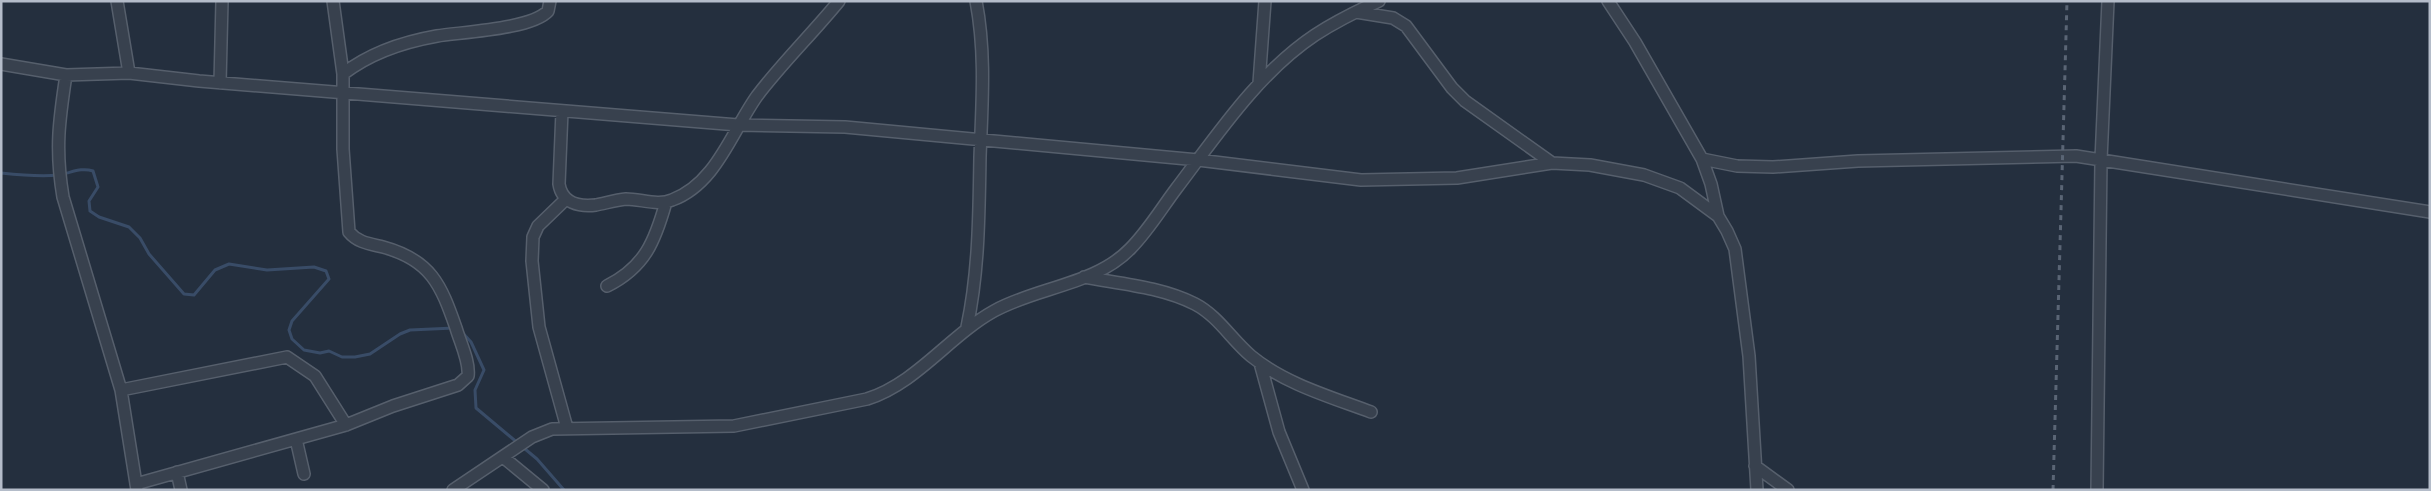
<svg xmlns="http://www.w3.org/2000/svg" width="2431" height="491" viewBox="0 0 2431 491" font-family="'Space Grotesk',sans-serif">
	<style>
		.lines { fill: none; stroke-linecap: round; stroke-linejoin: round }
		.stream { stroke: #394c67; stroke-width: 3 }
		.street-casing { stroke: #565f6c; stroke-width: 14 }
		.street { stroke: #38414e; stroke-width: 11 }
		.rail { stroke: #5a6575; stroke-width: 3; stroke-dasharray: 5 5; stroke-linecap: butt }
	</style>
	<rect width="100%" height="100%" fill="#242f3e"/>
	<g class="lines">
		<path class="stream" d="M1 173C20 175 39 177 58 175 71 173 81 167 93 171L98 187 89 201 90 211 99 217 129 227 140 238 149 254 184 294 194 295 215 270 229 264 267 270 314 267 326 271 329 279 292 321 289 330 292 339 304 350 320 353 329 351 342 357H355L370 354 400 334 410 330 454 328
			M460 330 471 342 484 370 475 390 476 408 537 459 564 490"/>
		<g class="street-casing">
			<path id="street" d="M117 1 129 73
				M1608 1 1635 42 1702 159 1711 184 1718 216
				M1356 12 1393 18 1406 26 1452 88 1465 101 1552 163
				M1 64 66 75 129 73 199 81 738 125 845 127 1198 160 1361 180 1457 178 1552 163 1590 165 1644 175 1680 188 1718 216 1727 231 1735 249 1749 356 1757 490
				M343 74C370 53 403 42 437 36 462 32 532 29 548 11L550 1
				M66 75C59 121 55 150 63 197L121 390 137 490
				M220 83 222 1
				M1259 83 1265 1
				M562 111 559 184C562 203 579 207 596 205 606 203 616 200 626 199 641 199 658 206 672 200 716 184 732 131 757 96 782 63 812 34 839 1
				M1702 159 1737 166 1773 167 1858 161 2076 156 2430 212
				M566 199 538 226 533 237 532 261 539 327 567 428
				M1084 277C1122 284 1161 287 1195 304 1218 316 1231 339 1251 356 1285 384 1331 397 1371 412
				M607 286C645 267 655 241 666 202
				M967 327C979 271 979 213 980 157 982 104 986 53 976 1
				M1260 363 1279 432 1303 490
				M121 390 287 357 315 376 346 425
				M296 439 304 474
				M503 457 543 490
				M1755 466 1788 490
				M177 472 181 490
				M136 484 346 425 393 406 458 385 468 376C470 362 460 342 456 328 441 285 431 260 383 247 371 244 358 243 349 232L343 149V74L333 1
				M453 490 532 437 552 429 734 426 867 399C917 383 949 336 994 311 1037 287 1095 285 1130 249 1148 231 1161 209 1176 189 1217 135 1258 73 1315 35 1335 22 1357 11 1379 1
				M2097 490 2101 160 2108 1"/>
		</g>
		<use href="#street" class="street"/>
		<path class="rail" d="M2053 490 2067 1"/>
	</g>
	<rect width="2431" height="491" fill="none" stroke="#b4bcc9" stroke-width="5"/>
</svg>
